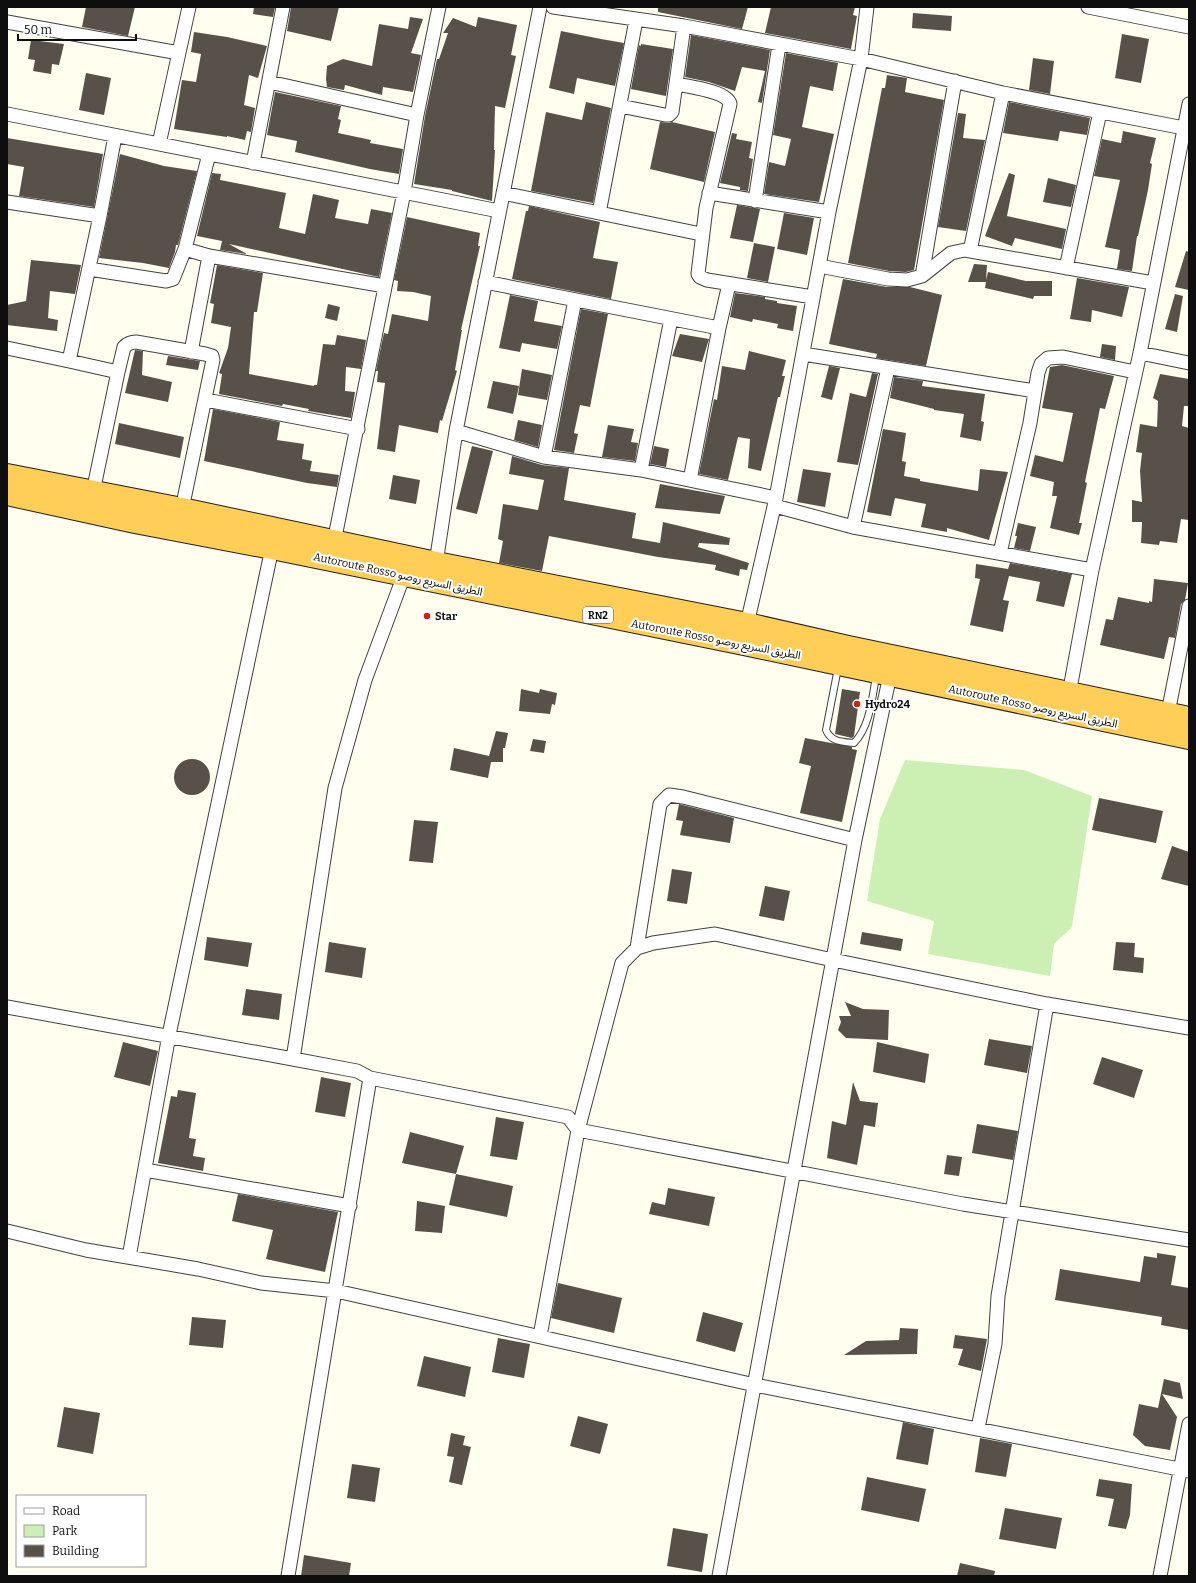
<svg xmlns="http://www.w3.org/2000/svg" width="1196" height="1583" viewBox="0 0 1196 1583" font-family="Bitter,'Noto Sans Arabic',serif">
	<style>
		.green { fill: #ccefb4 }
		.building { fill: #585149 }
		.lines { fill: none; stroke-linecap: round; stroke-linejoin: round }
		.service-casing { stroke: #414141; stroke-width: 8 }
		.minor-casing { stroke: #414141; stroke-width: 15 }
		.trunk-casing { stroke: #1f1f1f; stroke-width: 24 }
		.service { stroke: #fff; stroke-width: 6 }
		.minor { stroke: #fff; stroke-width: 13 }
		.trunk { stroke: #ffce56; stroke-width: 22 }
		.poi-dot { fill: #ce2216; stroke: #fff; stroke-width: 1.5 }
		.labels { text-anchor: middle; stroke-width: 4; stroke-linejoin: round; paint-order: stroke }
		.shield { fill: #fff; stroke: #565656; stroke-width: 1 }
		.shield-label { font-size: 10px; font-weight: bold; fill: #0e0e0e }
		.street-label { font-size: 11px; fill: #0e0e0e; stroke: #fff }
		.poi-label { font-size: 11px; font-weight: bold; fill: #0e0e0e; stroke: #fff; text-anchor: start }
	</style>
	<rect width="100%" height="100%" fill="#fffeef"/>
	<path class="green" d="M905 760 1024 770 1092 796 1072 927 1054 944 1050 976 928 954 934 921 867 901 880 819Z"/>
	<path class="building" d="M86 7H135L128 36 82 27Z
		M254 7H275L273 17 253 14Z
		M291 7H339L331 41 287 31Z
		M658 7H748L742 29 658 12Z
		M771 7H855L853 15 857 16 851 49 765 33Z
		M913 13 952 16 951 31 912 28Z
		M410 17 423 19 411 53 421 55 413 92 383 87 382 95 345 85 344 90 327 87 326 79 327 66 343 59 372 66 379 24 408 29Z
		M478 17 517 25 511 55 516 56 505 108 495 106 494 150H495L492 201 452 191V190L414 184 425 116 437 59H439L448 33H443L453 18 476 27Z
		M561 31 601 39 624 43 615 86 577 78 574 94 549 88Z
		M194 32 227 37 267 46 258 78 249 75 244 105 255 108 251 132 247 131 245 140 227 136V137L174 129 182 80 196 82 201 54 191 52Z
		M1122 34 1149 39 1141 83 1115 78Z
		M691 35 770 50 762 103 758 102 765 71 742 67 735 91 709 82 685 77Z
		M31 40 64 44 59 65 52 64 51 74 33 71 35 60 28 59Z
		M641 44 673 49 666 96 631 89 639 45 641 46Z
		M786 53 838 63 833 91 810 86 802 127 834 134 819 202 764 194 769 162 785 166 791 139 773 135Z
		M1033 58 1054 61 1050 94 1029 90Z
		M86 73 111 78 104 115 79 110Z
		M887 75 907 78 905 92 944 100 914 270 906 272 889 271 848 263 882 88H885Z
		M275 92 341 106 338 119 341 120 338 133 371 140 370 143 403 149 399 174 370 169 295 152 297 141 267 135Z
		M586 102 611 108 593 203 531 191 546 112 582 120Z
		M1009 102 1090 118 1087 135 1060 131 1058 141 1003 133Z
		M958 113 966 114 963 138 985 140 966 231 938 227Z
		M660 122 669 123 672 122 715 132 704 182 650 169Z
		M1123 131 1156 138 1150 163 1152 164 1148 190 1138 236H1137L1132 271 1117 269 1120 250 1105 247 1120 180 1094 176 1102 139 1121 143Z
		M732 133 737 134 736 139 752 142 749 158 753 159 748 191 740 190V187L720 183Z
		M7 138 103 154 94 207 19 196 24 167 7 164Z
		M120 154 164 166 197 171 178 245H176L175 252 169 268 143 263 99 258Z
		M212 173 221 174 220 180 286 193 279 228 305 234 313 194 339 200 335 218 368 224 371 209 392 213 379 277 229 244 247 254 220 250 222 241 197 236Z
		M1009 173 1015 175 1007 216 1066 229 1062 249 1015 238 1012 246 985 236Z
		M1048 178 1076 185 1071 207 1043 202Z
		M737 205 760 209 753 242 730 238Z
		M529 206 600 222 593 258 618 262 611 299 512 279 526 211H528Z
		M784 213 814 218 807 255 777 249Z
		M407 217 480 233 478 246H480L461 330H462L455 370 457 371 442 421 440 420 438 433 399 425 395 452 377 449 385 383 377 382 378 371H376L382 342 384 333 388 334 392 314 428 321 431 296 413 292 397 291 398 281 394 280Z
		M754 243 775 247 768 282 747 278Z
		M1186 251 1189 252V290L1175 287Z
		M31 260 81 265 75 294 50 291 48 318 58 320 57 331 7 325V305L26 301Z
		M974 264 987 265 986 280 988 272 1026 281H1052V296H1034L1033 299 985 288 986 282H968Z
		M217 265 263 273 257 312H254L249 374 314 386V385H317L323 344 335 345 337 335 366 340 361 369 346 367 345 391 355 392 351 418 308 411 309 409 283 404 282 406 219 394 222 374 219 373 228 348 231 327 211 323 214 304 210 303Z
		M1077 278 1129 287 1122 317 1092 310 1091 322 1070 319Z
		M843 279 887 287H910L942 295 926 366 876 358 877 354 829 344Z
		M735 293 765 297V299L777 301V303L797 306 793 331 777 328 778 324 753 319 752 322 730 317Z
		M1175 294 1183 296 1177 332 1165 329Z
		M510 295 538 301 534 321 562 326 557 349 522 343 520 352 499 348Z
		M328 304 340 307 337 321 325 318Z
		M581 309 608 314 590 407 580 405 574 433 578 434 574 453 554 450Z
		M680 334 709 339 702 362 672 356Z
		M1102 344 1116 346 1115 360 1100 357Z
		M135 350 143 351 142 375 172 382 168 402 125 393Z
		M749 351 786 360 782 376H785L780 397H778L761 471 748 468 750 439 738 437 728 480 699 474 714 399 717 400 722 366 745 370Z
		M168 356 200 361 198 370 166 365Z
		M1062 365 1114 376 1105 409 1100 408 1085 482 1087 483 1079 523H1082L1079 535 1050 528 1057 496H1052L1054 482 1030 476 1035 455 1063 462 1073 413 1042 408 1050 367Z
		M829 366 840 368 832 400 821 397Z
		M522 369 552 375 547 400 518 395Z
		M872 373 878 374 858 465 837 462 850 393 866 397Z
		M1160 374 1189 379V406H1184L1182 426 1189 428V520L1181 519 1177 543 1160 541 1159 545 1141 543 1142 522H1132V500L1142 502 1140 471 1142 453 1136 452 1140 424 1157 427 1158 401 1153 398Z
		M894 377 923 381 922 386 985 394 981 421 984 422 981 441 960 437 964 414 934 410V409L890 398Z
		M493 381 519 386 513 414 487 408Z
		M213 409 280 422 277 440 304 444 302 459 312 461 310 471 339 475 337 487 307 483 204 461Z
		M518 420 542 425 538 447 514 440Z
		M119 423 184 437 180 458 115 444Z
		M608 425 634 429 631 442 638 443 635 461 602 457Z
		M883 429 906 433 902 461 906 462 904 476 920 479V481L978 491 980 469 1008 472 989 540 947 528V532L921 527 926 504 895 498 891 516 867 512Z
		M472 446 493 451 477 514 456 509Z
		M654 446 669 449 666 467 650 464Z
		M512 456 542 465 569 468 564 500 636 513 632 538 660 543 663 522 730 538 729 545 699 543 698 547 749 563 747 570 740 569 739 576 715 570 716 565 658 557 549 536 542 571 499 563 503 541 498 539 503 504 538 510 544 480 509 474Z
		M803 469 831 473 825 507 797 502Z
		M393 475 420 480 416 504 389 499Z
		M660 484 725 496 720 514 655 508Z
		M1018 523 1036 527 1030 551 1014 548 1017 536H1015Z
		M1010 563 1072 574 1064 607 1036 601 1040 582 1009 576 1003 600 1009 601 1003 632 970 625 980 579 975 578 976 564 1008 569Z
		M1154 579 1188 583 1185 600 1181 604 1175 638 1169 637 1164 659 1100 645 1106 619 1113 620 1118 597 1149 603V601L1152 602Z
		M521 689 539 693 540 689 557 693 555 705 552 704 550 714 519 711Z
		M842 689 860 692 854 736 852 738 835 734Z
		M496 731 508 733 505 748H503V762H491L488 778 450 770 454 748 489 756Z
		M805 738 852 747V749L857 750 842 822 800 813 811 766 799 763Z
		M533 739 546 741 544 753 530 751Z
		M174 777a18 18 0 1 1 36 0a18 18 0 1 1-36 0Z
		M1099 798 1163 811 1156 843 1092 830Z
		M679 804 734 818 730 843 680 835 683 821 676 820Z
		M414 820 438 822 433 863 409 861Z
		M1172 846 1189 852V886L1161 879Z
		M672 869 692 872 687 904 667 901Z
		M765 886 790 891 784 921 759 916Z
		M862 932 903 939 901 951 860 944Z
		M207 937 252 943 248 967 204 960Z
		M329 942 366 948 362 978 325 972Z
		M1116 942 1135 943 1134 957 1144 958 1143 973 1113 970Z
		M246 989 282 994 279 1020 242 1015Z
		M845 1002 863 1009 889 1010 888 1040 846 1038 838 1030 841 1022 839 1016H851Z
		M989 1039 1032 1046 1027 1073 984 1065Z
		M123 1042 158 1051 150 1086 114 1077Z
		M877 1042 929 1054 925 1083 873 1072Z
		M1102 1057 1143 1070 1134 1098 1093 1084Z
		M321 1077 351 1083 345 1117 315 1112Z
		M853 1082 860 1101 878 1103 875 1127 864 1125 857 1165 827 1158 832 1121 846 1125Z
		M178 1090 196 1093 189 1138 196 1139 193 1156 205 1158 203 1171 158 1163 171 1096 177 1097Z
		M496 1117 524 1122 517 1160 490 1156Z
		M977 1124 1018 1131 1013 1160 972 1153Z
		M410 1132 464 1146 456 1174 402 1163Z
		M947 1155 962 1157 959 1176 944 1174Z
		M456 1174 513 1186 507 1217 449 1205Z
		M668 1188 715 1197 709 1226 649 1214 652 1202 665 1205Z
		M238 1194 338 1212 325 1272 266 1259 273 1230 232 1221Z
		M417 1201 445 1206 442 1233 415 1231Z
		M1157 1253 1176 1256 1171 1285 1189 1288V1330L1161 1325 1162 1317 1055 1300 1060 1269 1140 1282 1144 1256 1157 1258Z
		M558 1283 622 1298 614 1333 551 1318Z
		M703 1312 743 1323 735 1352 696 1341Z
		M192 1317 226 1320 223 1348 189 1345Z
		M900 1328 918 1329 917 1354 844 1355 866 1341 899 1340Z
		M955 1335 987 1339 981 1371 958 1365 963 1349 953 1348Z
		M498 1338 530 1344 524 1378 492 1372Z
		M424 1356 471 1367 465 1397 417 1386Z
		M1164 1379 1180 1383 1183 1399 1162 1394 1177 1417 1170 1450 1145 1446 1133 1435 1139 1404 1158 1408Z
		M64 1407 100 1413 93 1454 57 1447Z
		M578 1416 608 1424 600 1454 570 1446Z
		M903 1422 934 1429 928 1465 896 1459Z
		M451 1433 465 1436 463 1445 471 1447 462 1485 449 1482 454 1457 447 1456Z
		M980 1438 1012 1444 1006 1477 975 1472Z
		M352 1464 380 1468 375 1502 347 1498Z
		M867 1477 926 1489 919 1522 861 1510Z
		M1099 1479 1132 1484 1130 1515 1126 1529 1108 1526 1114 1499 1096 1496Z
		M1005 1508 1062 1518 1056 1549 999 1539Z
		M673 1528 708 1534 702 1572 667 1566Z
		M304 1555 351 1563 349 1576H301Z
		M960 1563 995 1571 994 1576H957Z"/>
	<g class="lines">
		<g class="service-casing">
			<path id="service" d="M838 668 826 730C831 742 842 742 854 743 870 726 872 699 876 676"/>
		</g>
		<g class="minor-casing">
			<path id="minor" d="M553 7 684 26 861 59 1003 93 1184 128
				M1088 7 1189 27
				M7 22 179 53
				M269 82 417 115
				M677 84C689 87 727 91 730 104L706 208 698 274 700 277 707 280 813 297
				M620 106 665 115H669L672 112 684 26
				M7 114 499 211
				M159 144 189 7
				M209 154 185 249 209 256 385 286
				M253 163 283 7
				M503 193 701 234
				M709 193 829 212
				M755 201 779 45
				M7 202 100 216
				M599 213 636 20
				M970 251 1003 93
				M819 266 888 279 907 280 922 276 951 253 965 250 1153 283
				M1066 268 1100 112
				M89 269 166 281 173 279 185 249
				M922 276 955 81
				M485 282 719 328
				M7 348 69 361 100 216 115 136
				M191 352 209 256
				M1140 353 1189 363
				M803 354 1035 391
				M69 361 118 372
				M206 400 358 429
				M456 431 544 457 641 470 776 498
				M544 457 575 300
				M641 470 671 319
				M690 480 719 328 729 284
				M93 492 118 372 124 347C128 343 131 342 136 342L205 354 212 356 213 360 182 509
				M775 506 853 527 1092 570
				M853 527 888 368
				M334 542 404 192 417 115 439 7
				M1000 553 1030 423 1038 373 1041 364 1048 358 1063 357 1135 372
				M436 563 456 431 540 7
				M747 624 776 498 829 212 861 59 867 7
				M1069 694 1092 570 1140 353 1189 104
				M1168 713 1189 606
				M637 948 660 804 669 795 683 797 855 840
				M7 1007 293 1059 357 1071 370 1078 288 1576
				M293 1059 335 788 365 680 404 575
				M370 1078 568 1117 578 1130 963 1204 1189 1240
				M145 1170 350 1206
				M7 1231 86 1250 198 1269 261 1283 336 1291 755 1385 1189 1471
				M129 1257 169 1035 272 548
				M540 1336 578 1130 622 963 637 948 653 943 715 934 833 960 1047 1004 1189 1028
				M978 1428 995 1344 998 1296 1047 1004
				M719 1576 855 840 890 675
				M1160 1576 1189 1424"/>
		</g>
		<g class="trunk-casing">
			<path id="trunk" d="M7 475 182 509 436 563 747 624 848 647 1189 718
				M7 494 135 522 272 548 744 644 1189 738"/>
		</g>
		<use href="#service" class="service"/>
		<use href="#minor" class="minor"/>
		<use href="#trunk" class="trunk"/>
	</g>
	<g class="poi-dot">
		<circle cx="427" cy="616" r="4"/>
		<circle cx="857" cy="704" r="4"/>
	</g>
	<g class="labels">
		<rect class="shield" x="583" y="607" width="30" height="16" rx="3"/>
		<g class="shield-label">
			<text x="598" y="619">RN2</text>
		</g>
		<g class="street-label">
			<text transform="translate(398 574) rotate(12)" y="4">Autoroute Rosso الطريق السريع روصو</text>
			<text transform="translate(716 639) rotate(11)" y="4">Autoroute Rosso الطريق السريع روصو</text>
			<text transform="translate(1033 706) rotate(12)" y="4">Autoroute Rosso الطريق السريع روصو</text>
		</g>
		<g class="poi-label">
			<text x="435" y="620">Star</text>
			<text x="865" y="708">Hydro24</text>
		</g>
	</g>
	<rect width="1196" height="1583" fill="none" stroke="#0e0e0e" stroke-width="16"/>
	<rect x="16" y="1495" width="130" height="72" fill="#ffffff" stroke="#9f9f9f"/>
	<rect x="24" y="1508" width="20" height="6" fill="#ffffff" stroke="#9f9f9f"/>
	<text x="52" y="1515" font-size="12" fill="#0e0e0e">Road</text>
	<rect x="24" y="1525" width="20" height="12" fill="#ccefb4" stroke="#9f9f9f"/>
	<text x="52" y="1535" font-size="12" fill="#0e0e0e">Park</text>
	<rect x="24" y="1545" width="20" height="12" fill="#585149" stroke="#9f9f9f"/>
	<text x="52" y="1555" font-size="12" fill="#0e0e0e">Building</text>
	<path d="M18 34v6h118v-6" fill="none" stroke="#0e0e0e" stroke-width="2"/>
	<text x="24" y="34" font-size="12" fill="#0e0e0e" stroke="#ffffff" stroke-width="3" paint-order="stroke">50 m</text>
</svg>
